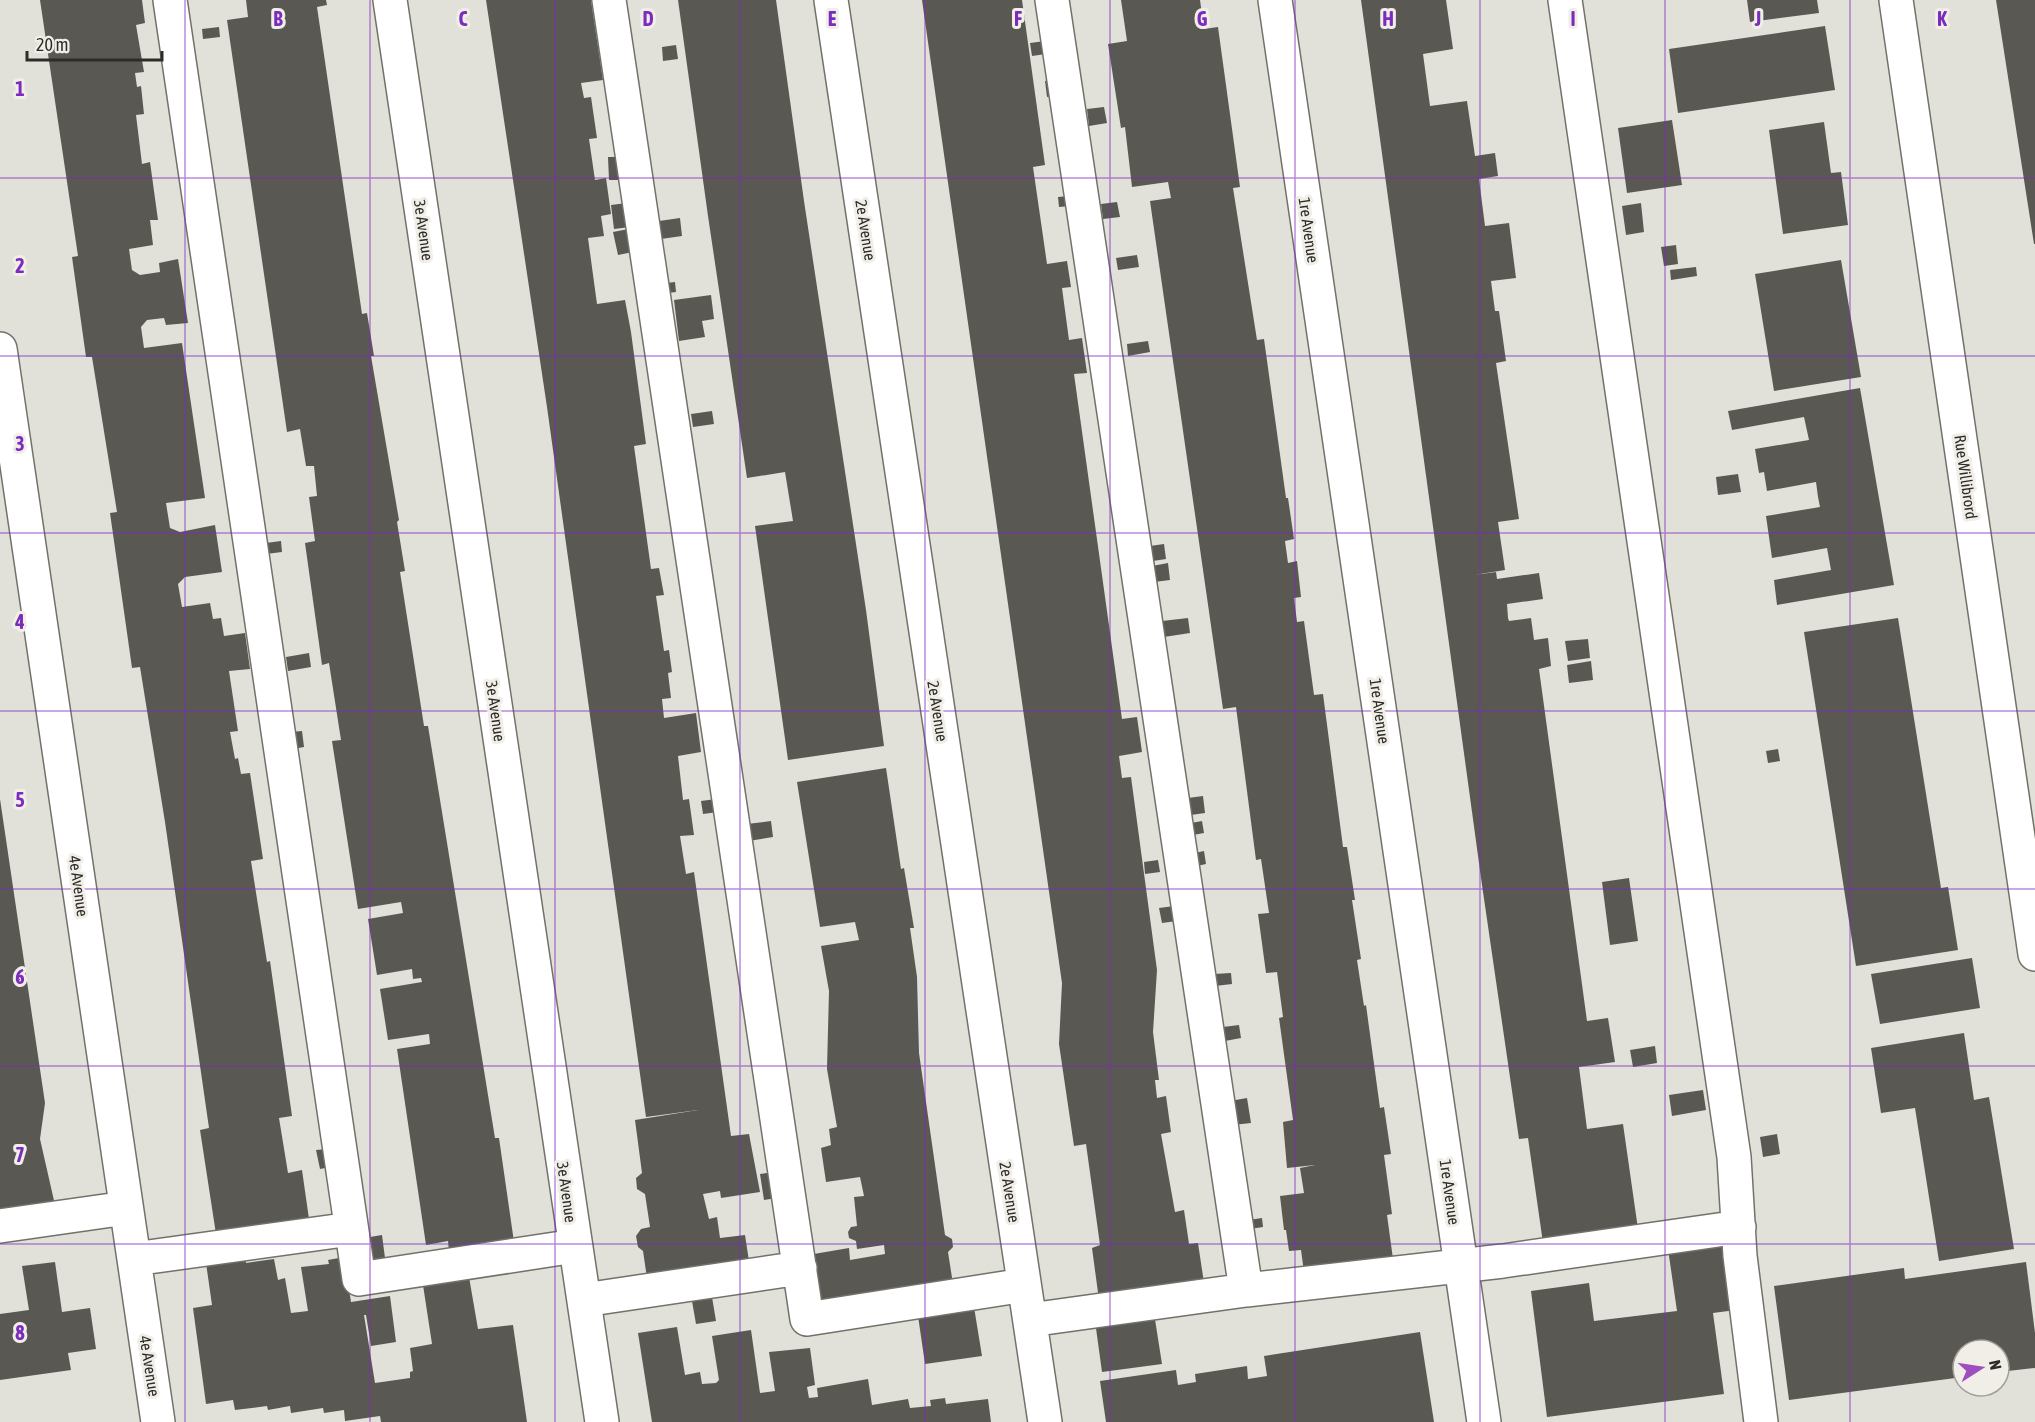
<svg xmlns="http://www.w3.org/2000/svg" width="2035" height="1422" viewBox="0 0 2035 1422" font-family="'Asap Condensed',sans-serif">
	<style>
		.building { fill: #5a5853 }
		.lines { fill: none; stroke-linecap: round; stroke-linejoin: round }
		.minor-casing { stroke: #72716a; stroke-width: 36 }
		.minor { stroke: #fff; stroke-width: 33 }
		.grid { fill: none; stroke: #7b2cbf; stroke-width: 1.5; stroke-opacity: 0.55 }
		.labels { text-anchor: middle; stroke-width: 6; stroke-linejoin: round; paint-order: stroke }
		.street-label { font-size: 16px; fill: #2d2c29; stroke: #f0eee7 }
		.grid-label { font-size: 20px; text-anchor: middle; font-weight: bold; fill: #7b2cbf; stroke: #f0eee7; stroke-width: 6; stroke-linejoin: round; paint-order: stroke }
	</style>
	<rect width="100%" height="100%" fill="#e2e1d9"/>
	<path class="building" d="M40 0H142L145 23 136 25 144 72 135 73 137 87 141 86 144 114 136 115 142 164 150 162 158 220H150L153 245 129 249 132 270 140 275 160 272 159 263 178 259 188 323 166 325 164 318 147 320 141 327 144 348 182 343 205 498 166 503 170 528 180 532 215 525 222 572 185 577 178 584 182 607 210 603 213 619 221 618 224 636 245 633 250 669 229 671 238 731 230 732 235 759 238 758 241 774 250 773 263 859 251 861 267 962 270 961 292 1116 279 1118 288 1173 302 1170 309 1219 216 1234 200 1130 209 1128 165 822 140 667 132 668 110 513 117 512 92 357H86L72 257 78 256Z
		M246 0H326L327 5 317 7 362 314 367 313 374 356H371L399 520 397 522 405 571 400 572 424 726H428L495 1138H499L514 1242 449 1251 448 1241 426 1245 397 1049 430 1044 429 1034 388 1040 380 989 422 982 421 978 413 979 412 969 377 975 368 919 403 913 401 902 358 909 332 741 341 740 329 663 322 665 305 543 315 541 309 497 317 496 314 466H306L300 429 287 432 227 20 248 17Z
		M486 0H591L603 80 581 83 584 98 591 97 597 138 589 139 595 180 606 178 611 214 601 216 604 236 588 238 597 304 625 300 631 332 646 444 634 446 651 569 659 568 664 595 656 596 664 651 669 650 672 672 668 673 671 698 662 699 664 718 696 713 701 752 678 756 683 800 689 799 694 835 680 836 686 874 694 872 731 1136 749 1134 760 1192 721 1198 720 1191 703 1194 709 1219 717 1217 720 1238 745 1235 749 1261 647 1278 643 1251 638 1247 636 1236 641 1229 650 1227 645 1194 637 1189 636 1178 642 1173 635 1120 698 1110 646 1117 547 407Z
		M678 0H776L804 201 866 610 884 746 788 760 755 526 793 521 785 472 747 478 708 216Z
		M922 0H1022L1045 165 1033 167 1047 264 1067 261 1071 287 1062 288 1069 340 1082 338 1087 373 1074 374 1122 719 1137 717 1142 752 1119 756 1122 778 1131 777 1157 970 1153 1032 1159 1080H1155L1157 1098 1166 1096 1171 1132 1161 1134 1175 1212 1184 1210 1189 1244 1198 1243 1204 1283 1099 1300 1092 1248 1100 1245 1086 1144 1074 1146 1059 1044 1062 983Z
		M1121 0H1200L1204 29 1218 27 1240 187 1233 188 1257 340 1264 339 1286 498H1288L1294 539 1285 541 1288 563 1297 561 1301 597 1294 598 1297 622 1304 621 1314 695 1323 694 1343 847H1347L1355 900H1352L1361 959 1357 960 1364 1006 1366 1005 1380 1108 1384 1107 1391 1154 1384 1155 1392 1214 1387 1215 1393 1259 1304 1272 1301 1250 1289 1251 1286 1230H1284L1280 1196 1304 1193 1300 1168 1315 1165 1287 1168 1283 1122 1293 1120 1279 1018 1283 1017 1277 972 1266 973 1258 914 1269 913 1261 859 1256 860 1236 707 1223 709 1150 201 1171 198 1168 182 1132 187 1125 127 1121 128 1108 44 1127 41Z
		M1361 0H1446L1453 49 1423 54 1430 106 1467 101 1475 156 1495 153 1498 176 1479 179 1485 226 1509 223 1516 278 1491 281 1495 311H1499L1506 361 1496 363 1519 519 1498 522 1505 570 1474 575 1496 572 1497 579 1539 573 1543 599 1507 604 1508 618 1509 621 1531 618 1534 640 1548 638 1551 666 1539 669 1587 1021 1608 1018 1615 1062 1579 1067 1587 1129 1623 1124 1638 1229 1543 1243 1528 1138 1519 1139 1482 885Z
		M1747 0H1817L1819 13 1750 22Z
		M1996 0H2035V244H2034Z
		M1825 26 1835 90 1678 113 1669 49Z
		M219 27 220 37 203 39 202 29Z
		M1045 41 1046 54 1032 56 1030 43Z
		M676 45 678 59 663 61 662 47Z
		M1054 80 1056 96 1047 97 1045 81Z
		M1104 107 1107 123 1089 126 1087 109Z
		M1672 120 1682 185 1627 193 1618 128Z
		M1824 122 1831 173 1841 172 1848 225 1783 234 1769 130Z
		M608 157H622V180H609Z
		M1069 196 1071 206 1059 207 1058 197Z
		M1117 202 1120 217 1103 219 1101 204Z
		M627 203 630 227 614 229 611 205Z
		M1641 203 1644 232 1626 235 1622 206Z
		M680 218 682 236 661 239 659 221Z
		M634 228 638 251 618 255 613 232Z
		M1676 245 1678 264 1664 266 1661 247Z
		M1137 255 1139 267 1118 270 1116 258Z
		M1841 260 1861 377 1774 391 1755 274Z
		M1696 267 1697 276 1671 280 1670 270Z
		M675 282 676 292 668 293 667 283Z
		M711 295 714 319 702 321 705 337 679 341 674 300Z
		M1148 341 1150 352 1128 356 1127 344Z
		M1860 388 1894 585 1777 605 1774 580 1831 570 1827 548 1772 558 1766 516 1820 507 1818 497 1816 482 1767 491 1764 472 1759 473 1755 449 1809 440 1804 417 1732 430 1728 411Z
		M712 411 714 424 693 427 691 414Z
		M1738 474 1741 492 1718 495 1716 477Z
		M281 541 282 552 266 554V543Z
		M1164 544 1166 559 1153 561 1150 546Z
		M1168 563 1170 580 1154 582 1152 566Z
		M1188 618 1190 633 1164 637 1162 621Z
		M1898 618 1941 888 1948 887 1958 950 1856 966 1804 632Z
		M1588 639 1590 658 1568 661 1565 641Z
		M309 653 311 667 288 671 286 657Z
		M1591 661 1593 680 1569 683 1567 665Z
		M302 731 304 747 293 749 291 732Z
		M1778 749 1780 761 1768 763 1766 751Z
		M886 768 901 869 904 868 914 928H910L917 977 919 1053 945 1235 952 1239 953 1247 948 1252 953 1284 816 1307 808 1255 849 1248 850 1260 885 1254 884 1245 857 1249 856 1241 849 1238 848 1232 851 1227 857 1226 854 1197 864 1196 860 1177 826 1182 821 1148 831 1145 829 1129 837 1127 827 1069 829 991 821 946 859 940 855 922 820 927 797 782Z
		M1203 796 1205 813 1191 815 1188 798Z
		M0 799 45 1103 40 1139 55 1205 0 1213Z
		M716 799 718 812 703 814 701 801Z
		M771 821 773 837 749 841 747 824Z
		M1202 821 1204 833 1193 835 1191 823Z
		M1204 851 1206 864 1197 866 1195 853Z
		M1158 860 1160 872 1145 874 1144 862Z
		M1629 878 1638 941 1610 945 1602 882Z
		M1174 906 1177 921 1162 923 1159 908Z
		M1972 958 1980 1008 1880 1024 1871 974Z
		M1231 973 1232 984 1215 986 1214 974Z
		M1239 1025 1241 1038 1225 1041 1223 1027Z
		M1964 1033 1974 1100 1989 1097 2014 1249 1939 1261 1915 1108 1881 1113 1871 1048Z
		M1655 1046 1657 1063 1633 1067 1630 1050Z
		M1703 1090 1706 1110 1672 1116 1669 1095Z
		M1247 1098 1251 1123 1233 1125 1230 1101Z
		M1777 1134 1780 1154 1763 1157 1760 1137Z
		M327 1149 330 1167 320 1169 316 1150Z
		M773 1172 777 1198 764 1200 760 1174Z
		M1262 1218 1263 1227 1250 1229 1249 1220Z
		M382 1235 385 1258 373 1259 370 1237Z
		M1727 1241 1736 1310 1713 1313 1724 1394 1547 1417 1531 1291 1589 1283 1594 1321 1677 1311 1668 1249Z
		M245 1257 246 1263 274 1259 278 1280 285 1278 291 1313 308 1311 301 1267 329 1264 328 1260 344 1257 351 1302 390 1296 396 1342 371 1346 366 1315H364L375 1383 410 1378V1372L413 1371 410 1348 432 1344 423 1285 469 1277 478 1329 513 1325 527 1422H381L380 1416 345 1421 344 1410 324 1413 323 1408 291 1413 290 1406 268 1410 267 1406 235 1410 233 1400 206 1404 193 1308 212 1305 206 1263Z
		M55 1262 62 1312 90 1308 96 1349 68 1353 71 1370 0 1380V1314L29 1310 22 1266Z
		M2026 1262 2035 1333V1368L1999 1372V1350H1963V1377L1789 1400 1774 1286 1904 1268 1905 1279Z
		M712 1297 716 1321 696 1324 692 1301Z
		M974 1307 982 1356 925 1364 918 1316Z
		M1154 1313 1162 1364 1102 1372 1095 1321Z
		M677 1327 685 1375 700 1372 702 1384 716 1383 719 1380 712 1336 751 1330 760 1393 775 1391 769 1352 810 1348 815 1385 807 1387 809 1398 818 1397 817 1388 868 1379 872 1405 908 1399 910 1408 931 1406 930 1400 945 1398 946 1404 988 1399 991 1422H652L638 1333Z
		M1420 1332 1434 1422H1106L1100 1381 1176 1370 1178 1385 1196 1382 1195 1374 1247 1366 1248 1379 1267 1376 1264 1356Z"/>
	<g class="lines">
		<g class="minor-casing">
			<path id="minor" d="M170 0 359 1279 575 1246
				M390 0 602 1422
				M609 0 807 1319 1024 1285
				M831 0 1045 1422
				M1052 0 1246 1290
				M1275 0 1484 1422
				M1565 0 1734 1157 1740 1256 1761 1422
				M1896 0 2035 954
				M0 349 158 1422
				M0 1226 126 1208
				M134 1259 351 1229
				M584 1300 800 1268
				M1030 1320 1246 1290 1503 1261 1739 1227"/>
		</g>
		<use href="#minor" class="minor"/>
	</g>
	<path class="grid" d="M185 0V1422M370 0V1422M555 0V1422M740 0V1422M925 0V1422M1110 0V1422M1295 0V1422M1480 0V1422M1665 0V1422M1850 0V1422M0 178H2035M0 356H2035M0 533H2035M0 711H2035M0 889H2035M0 1066H2035M0 1244H2035"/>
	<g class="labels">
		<g class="street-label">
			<text transform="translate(424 230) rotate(82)" y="6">3e Avenue</text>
			<text transform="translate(866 230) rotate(81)" y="6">2e Avenue</text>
			<text transform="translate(1309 230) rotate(82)" y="6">1re Avenue</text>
			<text transform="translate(1966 477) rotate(82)" y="6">Rue Willibrord</text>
			<text transform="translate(496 711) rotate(82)" y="6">3e Avenue</text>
			<text transform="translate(938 711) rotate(81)" y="6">2e Avenue</text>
			<text transform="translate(1380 711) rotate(82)" y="6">1re Avenue</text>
			<text transform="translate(79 886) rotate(82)" y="6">4e Avenue</text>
			<text transform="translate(567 1192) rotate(82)" y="6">3e Avenue</text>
			<text transform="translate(1010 1192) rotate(81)" y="6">2e Avenue</text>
			<text transform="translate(1450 1192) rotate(82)" y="6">1re Avenue</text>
			<text transform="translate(150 1366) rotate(81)" y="6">4e Avenue</text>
		</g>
	</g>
	<g class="grid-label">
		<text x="278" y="26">B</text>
		<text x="463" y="26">C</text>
		<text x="648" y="26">D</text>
		<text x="832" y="26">E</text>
		<text x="1018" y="26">F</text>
		<text x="1202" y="26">G</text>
		<text x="1388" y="26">H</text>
		<text x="1573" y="26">I</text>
		<text x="1758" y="26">J</text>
		<text x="1942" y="26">K</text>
		<text x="20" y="96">1</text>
		<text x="20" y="273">2</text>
		<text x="20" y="451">3</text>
		<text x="20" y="629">4</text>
		<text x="20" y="807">5</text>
		<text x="20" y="984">6</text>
		<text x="20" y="1162">7</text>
		<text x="20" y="1340">8</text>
	</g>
	<g transform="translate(1981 1368) rotate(78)"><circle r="28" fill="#f0eee7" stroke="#a2a09b" stroke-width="1.5"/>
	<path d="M0-4.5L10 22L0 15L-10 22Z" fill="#9e4fbf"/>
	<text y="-9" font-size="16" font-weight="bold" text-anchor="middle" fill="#2d2c29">N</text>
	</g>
	<path d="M27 51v9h135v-9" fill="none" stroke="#2d2c29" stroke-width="3"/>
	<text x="36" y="51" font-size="18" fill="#2d2c29" stroke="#f0eee7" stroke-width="4.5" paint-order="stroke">20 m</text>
</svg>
